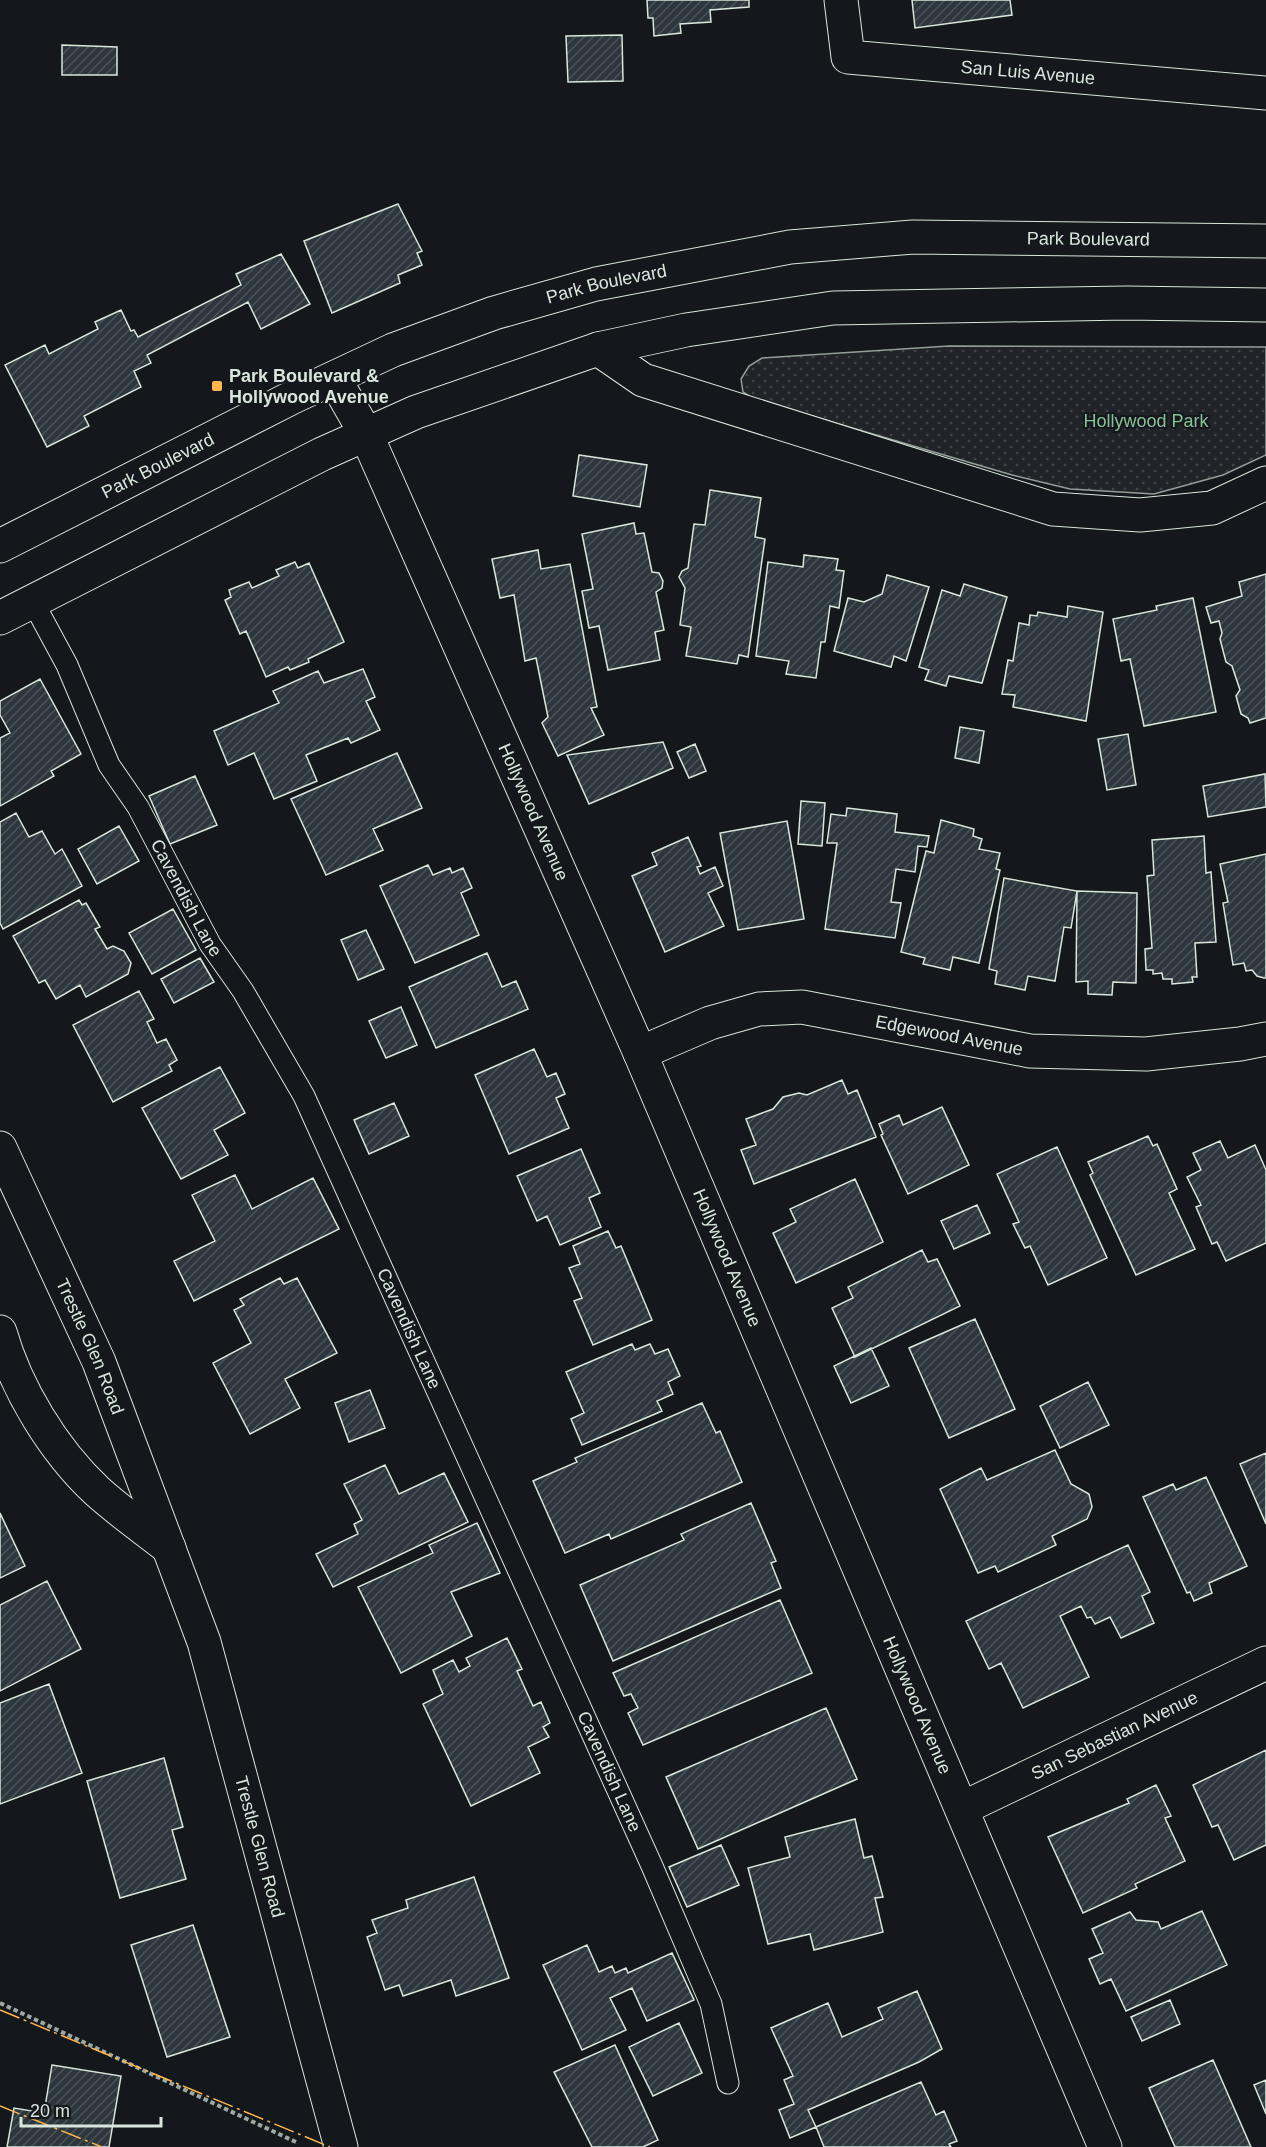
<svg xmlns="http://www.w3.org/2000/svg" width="1266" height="2147" viewBox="0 0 1266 2147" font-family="Helvetica,sans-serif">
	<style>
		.park { fill: url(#park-dots); stroke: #939e99; stroke-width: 1.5 }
		.building { fill: url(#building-hatch); stroke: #d8e6dc; stroke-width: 1.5 }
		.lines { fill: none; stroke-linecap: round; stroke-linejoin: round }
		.service-casing { stroke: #d8e6dc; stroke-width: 23 }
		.minor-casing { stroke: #d8e6dc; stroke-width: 35 }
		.secondary-casing { stroke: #d8e6dc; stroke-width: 35 }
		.path { stroke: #9da8a2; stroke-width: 4; stroke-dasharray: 4.5 3; stroke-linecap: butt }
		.service { stroke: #14181c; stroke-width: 21 }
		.minor { stroke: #14181c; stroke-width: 33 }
		.secondary { stroke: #14181c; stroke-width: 33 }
		.power { stroke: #ffb74d; stroke-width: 1.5; stroke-dasharray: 21 4.5 3 4.5; stroke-linecap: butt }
		.poi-dot { fill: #ffb74d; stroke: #14181c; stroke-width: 2 }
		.labels { text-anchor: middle; stroke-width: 4.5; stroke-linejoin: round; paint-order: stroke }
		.street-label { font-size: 18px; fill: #d8e6dc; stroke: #14181c }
		.poi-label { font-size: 18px; font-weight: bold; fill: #d8e6dc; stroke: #14181c; text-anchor: start }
		.park-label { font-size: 18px; fill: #8ac095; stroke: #14181c }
	</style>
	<defs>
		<pattern id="park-dots" width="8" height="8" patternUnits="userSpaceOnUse" patternTransform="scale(1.5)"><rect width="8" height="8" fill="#202428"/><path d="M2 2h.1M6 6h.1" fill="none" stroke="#404447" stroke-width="1.8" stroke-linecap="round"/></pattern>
		<pattern id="building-hatch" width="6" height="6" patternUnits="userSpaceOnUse" patternTransform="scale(1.5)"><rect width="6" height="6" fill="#2c363c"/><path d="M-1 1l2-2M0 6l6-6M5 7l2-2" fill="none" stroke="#4a5358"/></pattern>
	</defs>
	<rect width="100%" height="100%" fill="#14181c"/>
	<path class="park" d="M949 346 1266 347V455L1223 475 1154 494 1070 489 1012 475 754 399 743 392 741 379 749 366 762 358Z"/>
	<path class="building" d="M647 0H749V7L710 10 711 22 680 24 681 33 654 36 653 18H648Z
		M912 0H1010L1012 15 915 28Z
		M622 35 623 81 568 82 566 36Z
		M62 45 117 47V75H62Z
		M398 204 422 251 417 253 422 265 398 275 400 283 332 313 304 241Z
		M281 254 310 304 261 329 248 302 147 355 151 363 134 371 141 387 84 416 89 426 47 447 5 365 45 345 49 354 98 329 95 322 121 310 131 331 134 330 138 337 241 285 236 274Z
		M579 455 647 465 640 507 573 496Z
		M710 490 761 498 755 537 765 539 748 657 739 655 737 664 686 656 691 627 680 625 685 588 679 577 682 571 688 568 694 524 705 525Z
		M634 523 636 534 644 533 652 572 659 573 663 581 662 588 656 592 664 630 655 632 660 660 608 670 599 626 589 628 582 591 593 589 582 534Z
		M538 550 541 569 570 564 597 707 591 708 604 735 558 756 542 723 548 717 536 658 525 661 514 595 500 598 492 559Z
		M804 555 838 559 836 570 844 571 839 608 830 606 825 642H821L816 678 786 674 789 661 756 656 768 562 803 567Z
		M295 562 298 568 309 563 344 642 308 659 309 662 290 670 288 667 266 677 246 631 240 634 225 600 231 597 229 590 249 582 252 588 279 576 276 570Z
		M1266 574V718L1250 723 1248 718 1241 714 1236 696 1240 690 1232 666 1226 662 1220 639 1222 633 1219 621 1211 623 1206 607 1242 596 1239 582Z
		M887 575 929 587 906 661 894 656 891 667 834 651 848 598 864 602 882 594Z
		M964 584 1007 597 982 683 949 676 946 686 925 680 929 670 919 667 942 590 960 596Z
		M1193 598 1216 712 1144 726 1130 659 1121 661 1113 619 1157 610 1156 606Z
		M1068 606 1103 612 1086 721 1013 707 1015 695 1002 694 1008 660 1013 661 1019 623 1029 625 1030 615 1037 616 1038 612 1067 617Z
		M363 669 375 697 366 701 380 730 351 743 348 738 306 755 317 781 274 799 254 753 228 765 214 731 279 703 273 691 318 671 324 683Z
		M40 679 81 754 51 771 54 776 0 806V738L10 733 0 715V701Z
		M960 727 984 731 979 763 955 758Z
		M1128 734 1136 785 1107 790 1098 739Z
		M663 742 673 768 589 804 567 755Z
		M695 744 706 771 689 778 677 752Z
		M397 753 422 808 373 829 383 850 326 875 291 799Z
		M1265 774 1266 807 1208 817 1203 786Z
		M195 776 217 825 170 844 149 796Z
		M801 801 825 803 822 846 798 844Z
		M847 808 897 814 895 832 929 836 927 847 918 846 915 872 896 869 891 902 901 903 895 938 825 929 837 843H827L831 814 846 816Z
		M16 813 29 837 42 831 55 854 62 849 82 886 3 929 0 923V822Z
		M941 820 974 829 973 836 982 839 979 849 1000 853 996 869 1000 870 979 963 953 957 950 970 923 964 925 958 901 952 926 851 934 853Z
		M787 821 804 919 738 930 720 833Z
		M119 826 139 861 97 884 78 849Z
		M1204 836 1206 873 1211 872 1216 942 1195 943 1197 977H1192L1193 982 1172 984V979H1163L1162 973 1153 974V970H1146L1145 949 1152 948 1147 876 1154 875 1152 840Z
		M688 837 701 866 697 867 700 874 715 867 723 886 708 893 724 926 665 952 632 876 657 865 652 853Z
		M1266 854V978H1264L1257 976 1252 970 1246 971 1244 963 1233 965 1223 903 1228 902 1220 864Z
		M428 865 433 875 450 868 452 873 463 868 472 888 461 893 479 935 415 963 380 886Z
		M1004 878 1077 891 1071 928 1064 927 1055 981 1028 976 1025 990 995 984 997 971 989 969Z
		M1077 891 1137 893 1136 983 1113 982 1112 995 1088 994V981L1076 982Z
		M79 900 82 905 86 903 100 927 95 929 107 949 113 946 124 951 131 963 128 974 86 997 80 985 56 999 45 980 39 983 13 936Z
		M173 909 196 950 152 974 129 933Z
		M366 930 384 969 358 980 341 940Z
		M487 953 502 987 516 981 528 1009 436 1048 409 987Z
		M200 958 214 982 174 1003 161 979Z
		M139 991 154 1019 147 1022 157 1043 166 1039 177 1060 169 1065 172 1071 113 1102 73 1025Z
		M401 1007 417 1045 386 1058 369 1021Z
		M534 1049 547 1077 556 1073 565 1094 556 1098 569 1128 509 1154 475 1075Z
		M220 1067 245 1113 214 1130 228 1155 181 1179 142 1108Z
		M842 1080 848 1094 857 1090 876 1137 754 1184 741 1150 756 1145 746 1119 773 1109 783 1097 799 1093 807 1095Z
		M394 1103 409 1136 369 1154 354 1120Z
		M942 1107 969 1165 908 1194 881 1135 883 1134 879 1124 899 1115 903 1125Z
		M1148 1136 1153 1146 1157 1144 1177 1189 1169 1193 1195 1249 1136 1275 1090 1175 1093 1173 1088 1162Z
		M1220 1141 1228 1158 1255 1145 1266 1170V1243L1226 1261 1217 1242 1212 1244 1196 1207 1201 1205 1187 1177 1201 1170 1193 1153Z
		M1057 1147 1107 1258 1048 1285 1030 1246 1025 1248 1013 1224 1019 1222 997 1174Z
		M581 1149 600 1193 589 1198 601 1227 560 1245 547 1216 537 1221 517 1176Z
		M235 1175 252 1209 313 1178 339 1229 194 1301 174 1261 215 1241 192 1195Z
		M855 1179 883 1242 796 1283 773 1233 796 1222 790 1209Z
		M977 1205 990 1233 954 1249 941 1221Z
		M608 1231 616 1248 621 1246 652 1320 593 1345 574 1301 582 1298 569 1268 580 1264 573 1246Z
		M922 1250 928 1262 937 1259 960 1306 855 1357 832 1308 853 1298 848 1287Z
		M280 1278 284 1284 297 1278 337 1353 285 1379 300 1408 250 1434 213 1363 251 1343 234 1310 244 1305 240 1299Z
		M975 1319 1015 1409 949 1438 909 1348Z
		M632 1344 635 1350 650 1344 655 1354 668 1349 680 1376 668 1382 673 1394 657 1401 662 1411 582 1445 571 1419 584 1413 566 1372Z
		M871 1348 889 1386 851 1403 834 1366Z
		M1088 1382 1109 1425 1060 1448 1040 1406Z
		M370 1390 385 1428 349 1442 335 1403Z
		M702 1403 716 1433 720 1431 742 1482 611 1539 609 1534 565 1553 533 1481 577 1462 575 1458Z
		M1055 1450 1071 1484 1089 1494 1092 1507 1087 1519 1052 1536 1056 1545 998 1572 995 1566 978 1573 940 1489 981 1468 987 1480Z
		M1266 1453V1524L1240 1464Z
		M385 1465 399 1494 444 1473 468 1522 333 1587 316 1554 358 1534 354 1524 362 1520 344 1484Z
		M1206 1477 1247 1566 1209 1583 1212 1593 1194 1601 1190 1592 1187 1593 1143 1497 1173 1484 1176 1490Z
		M751 1503 776 1561 771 1563 781 1588 613 1661 580 1585 684 1540 681 1534Z
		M0 1513 25 1566 0 1578Z
		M477 1523 500 1573 451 1592 472 1636 401 1673 358 1587 433 1553 429 1545Z
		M1128 1545 1150 1592 1142 1596 1154 1623 1121 1638 1110 1617 1095 1624 1091 1617 1087 1618 1081 1606 1060 1616 1089 1677 1023 1708 1001 1663 989 1669 966 1621Z
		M47 1581 81 1649 0 1691V1605Z
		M780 1600 812 1673 643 1745 628 1713 638 1708 631 1694 624 1696 613 1673Z
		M507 1638 522 1669 517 1671 533 1706 541 1702 550 1723 543 1727 549 1737 528 1747 540 1773 471 1806 423 1704 443 1694 433 1670 453 1660 459 1672 470 1666 466 1658Z
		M49 1684 82 1773 0 1804V1703Z
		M826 1708 857 1779 698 1849 666 1777Z
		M1266 1750V1845L1234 1860 1218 1825 1212 1827 1193 1785Z
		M164 1758 183 1827 172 1830 186 1879 120 1898 87 1781Z
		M1156 1785 1171 1816 1165 1818 1185 1861 1135 1884 1137 1888 1083 1913 1048 1837 1129 1803 1127 1799Z
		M855 1819 864 1858 872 1856 883 1897 875 1898 883 1932 814 1950 810 1934 768 1944 748 1868 790 1857 785 1837Z
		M721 1845 739 1885 687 1907 669 1867Z
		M474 1877 509 1978 456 1996 451 1980 403 1996 399 1985 385 1990 367 1937 377 1933 372 1920 408 1908 406 1900Z
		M1202 1911 1227 1965 1126 2011 1111 1979 1100 1984 1089 1959 1103 1953 1092 1929 1130 1912 1136 1920 1158 1922 1161 1929Z
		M193 1925 230 2037 167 2057 131 1945Z
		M587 1945 599 1972 612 1966 615 1973 626 1968 628 1973 672 1953 694 2000 647 2021 632 1988 610 1998 626 2030 582 2050 543 1965Z
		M917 1991 942 2049 919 2062 808 2110 816 2127 790 2138 779 2110 794 2104 784 2080 793 2076 771 2028 828 2003 842 2037 883 2019 878 2008Z
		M1170 2000 1180 2024 1142 2041 1131 2017Z
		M679 2023 702 2073 653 2096 629 2047Z
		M615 2045 658 2140 643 2147H592L554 2072Z
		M1213 2060 1251 2147H1175L1149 2088Z
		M52 2065 121 2076 109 2147H7L14 2108 44 2113Z
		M1266 2080V2114L1254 2085Z
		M921 2082 936 2115 944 2111 957 2141 949 2144 951 2147H824L816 2127Z"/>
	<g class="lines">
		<g class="service-casing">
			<g id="service">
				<path id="s1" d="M33 602 67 665 109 765 138 807 210 944 243 991 304 1096 652 1866 711 2004 728 2083"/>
			</g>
		</g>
		<g class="minor-casing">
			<g id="minor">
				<path id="s2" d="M841 0 848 57 1266 93"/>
				<path d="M598 349 643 380 1053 509 1140 515 1212 508 1266 483"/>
				<path id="s3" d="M334 378 366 434 640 1053 1105 2147"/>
				<path id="s4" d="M640 1053 710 1023 759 1009 802 1007 1030 1051 1146 1054 1240 1044 1266 1039"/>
				<path id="s5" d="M0 1148 99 1362 204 1642 341 2147"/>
				<path d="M0 1332C16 1389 54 1451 97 1491 119 1511 145 1529 169 1548"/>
				<path id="s6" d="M963 1808 1266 1663"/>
			</g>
		</g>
		<g class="secondary-casing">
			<g id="secondary">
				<path id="s7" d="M0 546 293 397 393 350 494 313 596 284 790 247 913 237 1266 241"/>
				<path d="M0 618 322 454 416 412 598 349 686 330 833 308 1126 303 1266 305"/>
			</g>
		</g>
		<path class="path" d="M0 2003 298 2143"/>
		<use href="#service" class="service"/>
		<use href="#minor" class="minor"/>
		<use href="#secondary" class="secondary"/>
		<path class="power" d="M0 2010 330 2147
			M0 2106 102 2147"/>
	</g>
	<rect class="poi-dot" x="211" y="380" width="12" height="12" rx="3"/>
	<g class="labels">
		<g class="street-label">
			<text dy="6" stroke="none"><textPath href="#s2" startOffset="238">San Luis Avenue</textPath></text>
			<text dy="6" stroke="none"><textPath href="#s7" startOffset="1149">Park Boulevard</textPath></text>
			<text dy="6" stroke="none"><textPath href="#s7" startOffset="663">Park Boulevard</textPath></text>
			<text dy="6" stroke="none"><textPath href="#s7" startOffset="177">Park Boulevard</textPath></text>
			<text dy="6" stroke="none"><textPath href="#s3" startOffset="478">Hollywood Avenue</textPath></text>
			<text dy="6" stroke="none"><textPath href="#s1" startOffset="334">Cavendish Lane</textPath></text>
			<text dy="6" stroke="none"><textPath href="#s4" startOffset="320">Edgewood Avenue</textPath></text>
			<text dy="6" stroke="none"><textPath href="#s3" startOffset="964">Hollywood Avenue</textPath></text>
			<text dy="6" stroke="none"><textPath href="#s1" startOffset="820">Cavendish Lane</textPath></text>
			<text dy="6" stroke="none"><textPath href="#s5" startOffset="218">Trestle Glen Road</textPath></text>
			<text dy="6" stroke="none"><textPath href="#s3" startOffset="1450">Hollywood Avenue</textPath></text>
			<text dy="6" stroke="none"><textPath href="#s6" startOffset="168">San Sebastian Avenue</textPath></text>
			<text dy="6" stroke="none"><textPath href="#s1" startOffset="1306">Cavendish Lane</textPath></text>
			<text dy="6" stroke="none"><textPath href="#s5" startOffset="747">Trestle Glen Road</textPath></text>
		</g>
		<g class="poi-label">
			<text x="229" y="382">Park Boulevard &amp;<tspan x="229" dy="21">Hollywood Avenue</tspan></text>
		</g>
		<g class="park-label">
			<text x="1146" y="427">Hollywood Park</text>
		</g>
	</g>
	<path d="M21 2117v9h140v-9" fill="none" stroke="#d8e6dc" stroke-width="3"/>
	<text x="30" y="2117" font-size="18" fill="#d8e6dc" stroke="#14181c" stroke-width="4.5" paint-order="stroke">20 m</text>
</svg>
